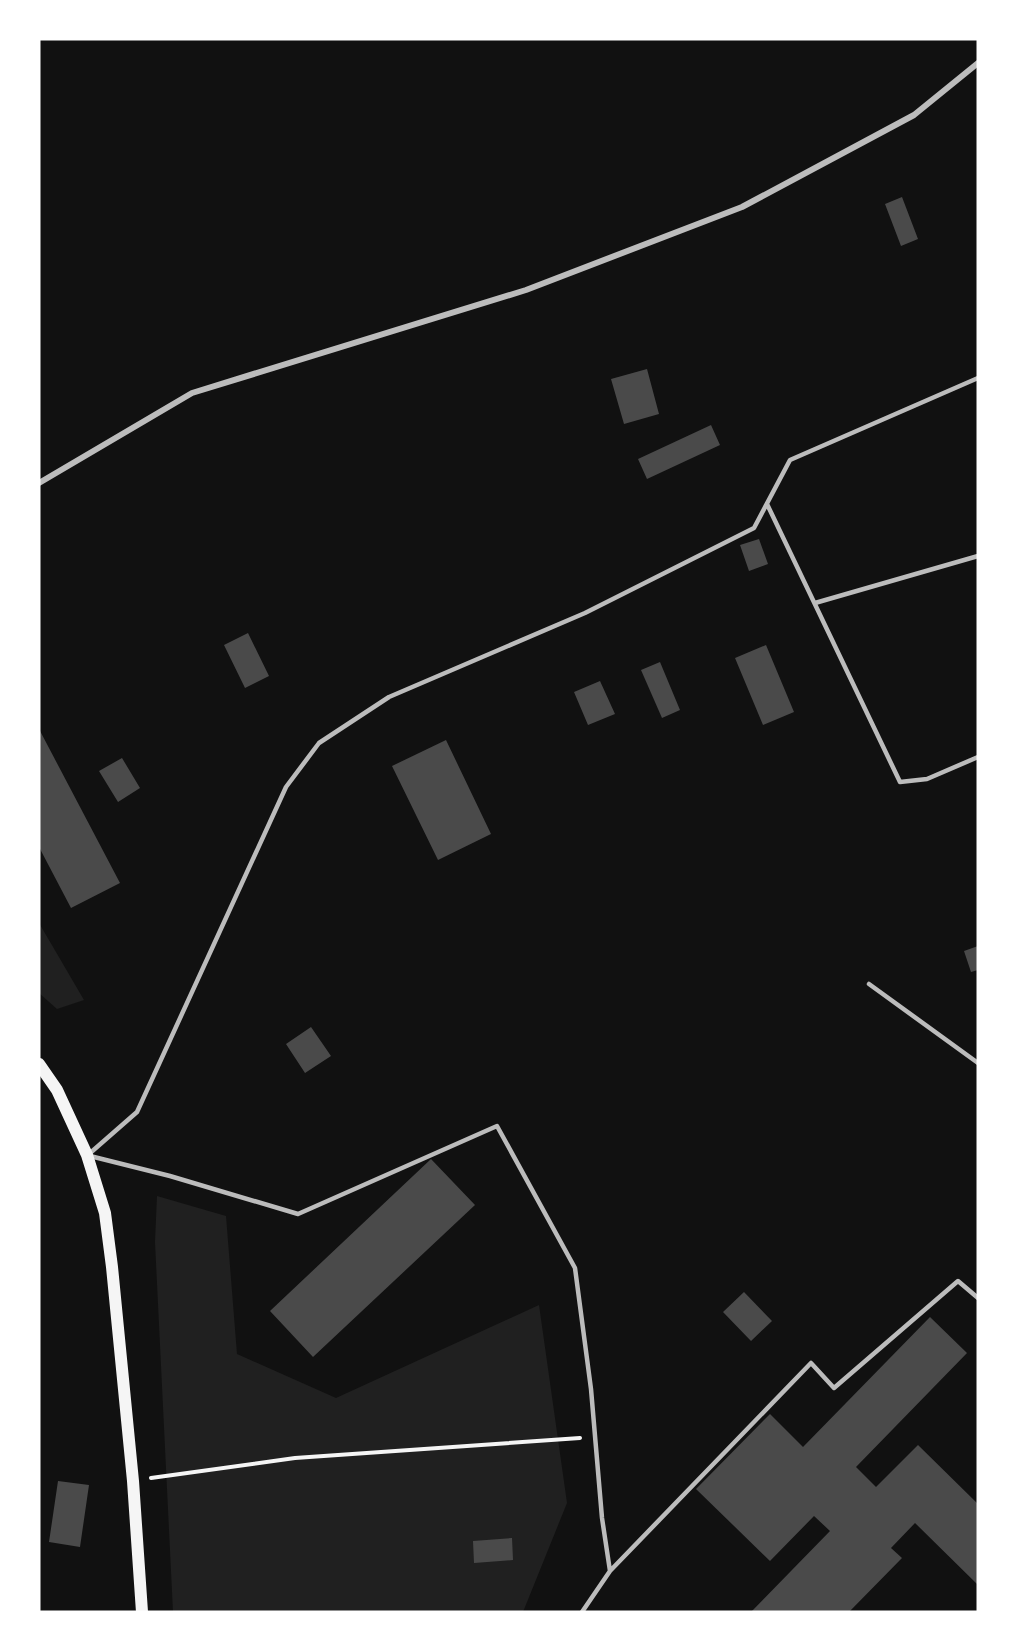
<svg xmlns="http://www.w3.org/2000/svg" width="1017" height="1651" viewBox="0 0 1017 1651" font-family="'DM Sans',sans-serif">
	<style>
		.green { fill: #202020 }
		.building { fill: #4a4a4a }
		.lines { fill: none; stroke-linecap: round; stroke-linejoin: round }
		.path { stroke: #f5f5f5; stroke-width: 4 }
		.service { stroke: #bcbcbc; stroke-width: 4.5 }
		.minor { stroke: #bcbcbc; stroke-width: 6 }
		.secondary { stroke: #f5f5f5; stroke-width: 12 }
	</style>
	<rect width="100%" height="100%" fill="#111"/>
	<path class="green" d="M39 923 84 1000 57 1009 39 993Z
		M157 1196 226 1216 237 1354 336 1398 539 1305 567 1503 523 1612H173L155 1242Z"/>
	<path class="building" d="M902 197 918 239 901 246 885 204Z
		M647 369 659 414 624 424 611 379Z
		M711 425 720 445 647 479 638 459Z
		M759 539 768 564 749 571 740 545Z
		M248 633 269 676 245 688 224 645Z
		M766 645 794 712 763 725 735 658Z
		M660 662 680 710 662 718 641 670Z
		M600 681 615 714 588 725 574 692Z
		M39 729 120 883 71 908 39 847Z
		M446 740 491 834 438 860 392 766Z
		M122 758 140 788 118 802 99 771Z
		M978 946V970L971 972 964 951Z
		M311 1027 331 1056 305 1073 286 1044Z
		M431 1159 475 1205 313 1357 270 1311Z
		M744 1292 772 1321 751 1341 723 1312Z
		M930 1317 967 1353 856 1467 876 1487 918 1445 978 1504V1585L915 1523 891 1548 902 1558 849 1612H751L830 1531 814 1516 770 1561 696 1489 770 1414 803 1447Z
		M58 1481 89 1485 80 1547 49 1542Z
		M512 1538 513 1560 474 1563 473 1541Z"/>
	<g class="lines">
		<path class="path" d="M151 1478 295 1458 580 1438"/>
		<path class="service" d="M767 504 900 782 927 779 978 757
			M815 603 978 556
			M869 984 978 1063
			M89 1154 137 1112 286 787 319 743 389 697 585 613 754 528 790 460 978 378
			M90 1156 170 1176 298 1214 497 1126 575 1268 591 1389 602 1518 610 1571 582 1612
			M610 1571 811 1363 834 1388 958 1281 978 1298"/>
		<path class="minor" d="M39 483 192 393 526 290 742 207 914 115 978 63"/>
		<path class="secondary" d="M39 1064 57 1090 87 1155 105 1213 112 1267 133 1481 142 1612"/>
	</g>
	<rect width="1017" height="1651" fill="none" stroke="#ffffff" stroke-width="81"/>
</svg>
